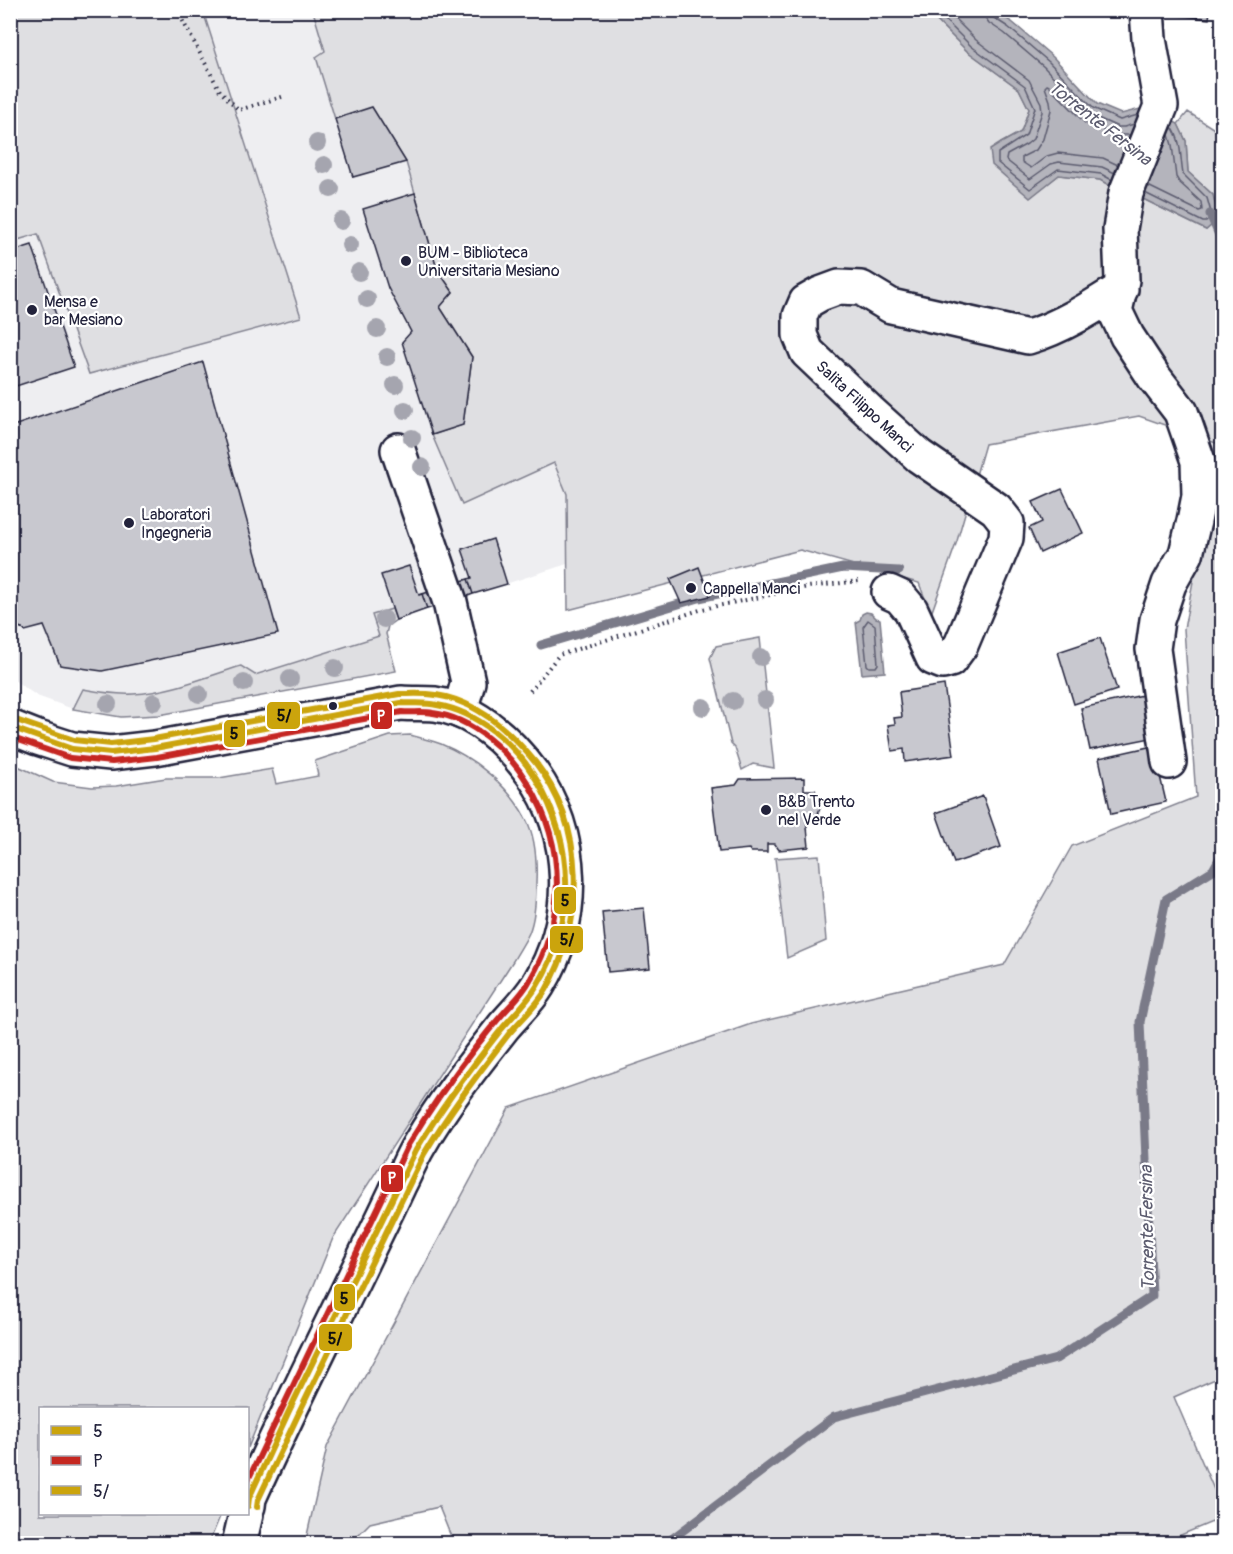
<svg xmlns="http://www.w3.org/2000/svg" width="1233" height="1554" viewBox="0 0 1233 1554" font-family="Pangolin,sans-serif">
	<style>
		.built { fill: #eeeef1 }
		.green { fill: #dfdfe2; stroke: #80808e; stroke-width: 1.5 }
		.water { fill: #b4b4bc; stroke: #7a7a88; stroke-width: 1.5 }
		.lines { fill: none; stroke-linecap: round; stroke-linejoin: round }
		.shore { stroke: #5c5c6f; stroke-width: 1.5 }
		.stream { stroke: #7a7a88; stroke-width: 9 }
		.building { fill: #c8c8cf; stroke: #22223b; stroke-width: 1.5 }
		.minor-casing { stroke: #22223b; stroke-width: 38 }
		.major-casing { stroke: #22223b; stroke-width: 38 }
		.path { stroke: #22223b; stroke-width: 4; stroke-dasharray: 1.5 4.5; stroke-linecap: butt }
		.minor { stroke: #fff; stroke-width: 33 }
		.major { stroke: #fff; stroke-width: 33 }
		.bus-1-casing { stroke: #fff; stroke-width: 10 }
		.bus-2-casing { stroke: #fff; stroke-width: 10 }
		.bus-3-casing { stroke: #fff; stroke-width: 10 }
		.bus-1 { stroke: #cba40c; stroke-width: 6 }
		.bus-2 { stroke: #c52720; stroke-width: 6 }
		.bus-3 { stroke: #cba40c; stroke-width: 6 }
		.tree { fill: #a5a5af }
		.poi-dot { fill: #22223b; stroke: #fff; stroke-width: 2 }
		.labels { text-anchor: middle; stroke-width: 4.5; stroke-linejoin: round; paint-order: stroke }
		.poi-label { font-size: 16px; fill: #22223b; stroke: #fff; text-anchor: start }
		.street-label { font-size: 16px; fill: #22223b; stroke: #fff }
		.water-label { font-size: 18px; font-style: italic; fill: #5c5c6f; stroke: #fff }
		.line-badge { stroke: #fff; stroke-width: 2 }
		.badge-label { font-size: 16px; text-anchor: middle; font-weight: bold; fill: #fff }
		.pale-badge-label { font-size: 16px; text-anchor: middle; font-weight: bold; fill: #111 }
	</style>
	<rect width="100%" height="100%" fill="#fff"/>
	<filter id="ink" filterUnits="userSpaceOnUse"><feTurbulence type="fractalNoise" baseFrequency=".0167" numOctaves="2"/><feDisplacementMap in="SourceGraphic" scale="12" xChannelSelector="R" yChannelSelector="G"/><feConvolveMatrix kernelMatrix="1 2 1 2 8 2 1 2 1" color-interpolation-filters="sRGB"/></filter>
	<g filter="url(#ink)">
		<path class="built" d="M10 11H313L325 52 371 32 567 494V564L396 620 388 626 386 634 396 671 159 715 121 717 73 709 37 696 11 678Z"/>
		<path class="green" d="M11 10 203 11 301 317 89 374 38 234 11 242Z
			M313 11H927L967 51 1019 89 1029 109 1021 132 1001 143 1030 197 1059 175 1100 180 1116 189 1137 196 1206 230 1219 218 1213 195 1188 172 1186 141 1178 124 1188 112 1222 134V1376L1174 1397 1222 1508V1518L1159 1544H454L439 1507 370 1523 350 1543 305 1544 327 1447 509 1108 751 1024 1004 965 1072 846 1196 797 1184 629 1219 444 1139 416 985 444 957 541 931 614 919 583 800 550 568 610 567 494 554 463 462 505 432 435 463 425 472 357 440 307 453 292 437 269 406 162 372 108 335 119 316 57 325 51Z
			M392 609 396 620 388 626 386 634 396 671 159 715 121 717 73 709 83 689C99 692 117 695 133 694 170 692 206 677 241 666L255 675 379 636 372 615Z
			M760 638 774 768 753 764 742 770 735 748 731 744 710 658 716 646Z
			M410 735C420 738 431 740 441 744 475 758 509 786 526 819 536 838 537 862 536 883 536 898 535 918 529 933 525 942 518 952 513 961L333 1238 248 1448V1408H40V1514H221L209 1543H11V763L53 782 92 787 116 786 166 778H219L272 769 276 784 318 776 315 761 390 736Z
			M819 855 826 941 787 958 775 858Z"/>
		<path class="water" d="M927 11H994L1012 22 1053 57 1097 104 1121 114 1148 107 1178 124 1186 141 1188 172 1213 195 1219 219 1206 230 1137 196 1116 189 1100 180 1059 175 1030 198 992 165 990 150 1001 143 1021 132 1029 109 1019 89 967 51Z
			M866 612 871 613 876 618 880 619 885 672 862 674 856 622 860 620 862 614Z"/>
		<g class="lines">
			<path class="shore" d="M935 10 971 46 1025 86 1035 108 1026 135 998 153V163L1030 189 1058 169 1101 174 1112 180
				M946 10 976 40 1029 80 1041 103 1042 112 1033 139 1027 144 1007 155 1006 160 1030 179 1051 164 1059 162 1102 167 1115 173
				M984 10 985 17 989 23 1004 33 1044 67 1089 114 1118 127H1124L1134 124
				M992 10 994 18 1008 27 1049 62 1093 108 1120 120 1138 115
				M1118 165 1103 158 1058 153 1047 156 1031 168 1022 162V157L1036 150 1043 139 1051 110 1050 101 1045 87 1047 85 1049 86 1085 123 1116 135H1130
				M1148 186 1199 211 1202 210 1201 202 1179 182 1176 177 1172 145 1169 135
				M1145 193 1203 222H1206L1212 216 1207 198 1183 174C1180 158 1182 141 1172 127
				M868 620 875 625 878 664 876 667H869L867 665 863 627Z"/>
			<path class="stream" d="M1210 214 1222 242
				M541 645 699 598 843 568 899 571
				M665 1544 834 1417 1056 1359 1152 1296 1140 1022 1166 899 1213 870 1222 854"/>
		</g>
		<path class="building" d="M1158 10H1210L1209 19 1158 13Z
			M372 107 406 162 353 177 335 119Z
			M415 193 437 269 453 292 440 307 472 357 463 425 432 435 402 342 411 332 388 288 363 209Z
			M32 245 74 367 10 388V252Z
			M203 362 278 634 102 671 60 665 44 626 25 631 10 620V427Z
			M1062 489 1083 533 1040 553 1029 528 1042 522 1033 502Z
			M493 539 507 584 473 594 468 579 472 578 462 549Z
			M409 566 419 595 422 594 427 609 396 620 381 575Z
			M699 567 710 596 681 603 670 579Z
			M468 579 473 594 463 598 458 582Z
			M432 591 437 606 427 609 422 594Z
			M1100 638 1117 690 1074 704 1058 652Z
			M944 685 954 755 905 762 904 749 892 751 888 725 895 724 894 718 902 717 899 692Z
			M1148 694 1156 737 1090 750 1081 708Z
			M1153 746 1166 802 1111 814 1099 758Z
			M804 778V790H815L822 803 817 816 806 817 809 847 779 850 775 844H767V852H751L749 849 719 852 711 788 736 785 740 779Z
			M983 796 1001 847 954 863 936 813Z
			M644 908 650 968 608 972 602 912Z"/>
		<g class="lines">
			<g class="minor-casing">
				<path id="minor" d="M1147 10 1149 39 1161 106 1126 193 1120 229 1122 280 1115 311 1127 336 1154 377 1181 412 1198 461 1199 496 1194 521 1186 554 1169 584 1157 620 1153 649 1169 762
					M398 450 450 602 468 682 460 711
					M889 592 900 597 911 610 933 658 943 662 950 660 961 645 1006 538 1007 523 996 509 919 456 869 411 807 352 800 335V316L806 302 820 294 839 287 861 288 891 306 1028 337C1060 328 1093 307 1121 289"/>
			</g>
			<g class="major-casing">
				<path id="major" d="M10 727 38 738 72 749 111 753 155 748 401 703C412 704 424 703 435 704 476 710 509 742 532 773 576 835 578 920 538 985 529 1000 515 1013 504 1026 474 1064 443 1103 419 1145 411 1158 406 1172 399 1185 386 1213 372 1241 359 1268 322 1344 284 1420 249 1498L248 1506
					M239 1544 246 1514"/>
			</g>
			<path class="path" d="M177 10 220 91 239 110 285 96
				M530 691 559 655 703 609 808 587 859 581"/>
			<use href="#minor" class="minor"/>
			<use href="#major" class="major"/>
			<g class="bus-1-casing">
				<path id="bus-1" d="M10 727 72 749 111 753 155 748 401 703C413 704 425 702 437 705 478 712 515 744 536 779 575 845 577 920 537 986 527 1003 512 1016 500 1031 470 1069 441 1108 416 1150L289 1411 249 1498 248 1506"/>
			</g>
			<g class="bus-2-casing">
				<path id="bus-2" d="M10 737 70 758 112 762 157 757 402 712C412 713 423 711 433 713 473 718 509 752 529 785 566 847 566 918 530 980 523 994 511 1004 501 1016 493 1025 486 1034 478 1044 453 1076 429 1110 408 1145L248 1480"/>
			</g>
			<g class="bus-3-casing">
				<path id="bus-3" d="M13 719 74 740 111 744 154 739 399 694C411 694 424 693 436 695 477 701 510 731 535 762 586 827 586 920 546 990 536 1007 520 1020 508 1035 478 1074 449 1112 424 1154L298 1415 258 1500 257 1507"/>
			</g>
			<use href="#bus-1" class="bus-1"/>
			<use href="#bus-2" class="bus-2"/>
			<use href="#bus-3" class="bus-3"/>
		</g>
		<g class="tree">
			<circle cx="317" cy="143" r="9"/>
			<circle cx="324" cy="165" r="9"/>
			<circle cx="331" cy="189" r="9"/>
			<circle cx="341" cy="221" r="9"/>
			<circle cx="350" cy="245" r="9"/>
			<circle cx="359" cy="272" r="9"/>
			<circle cx="367" cy="299" r="9"/>
			<circle cx="377" cy="329" r="9"/>
			<circle cx="387" cy="357" r="9"/>
			<circle cx="395" cy="385" r="9"/>
			<circle cx="405" cy="410" r="9"/>
			<circle cx="412" cy="438" r="9"/>
			<circle cx="422" cy="467" r="9"/>
			<circle cx="384" cy="619" r="9"/>
			<circle cx="761" cy="657" r="9"/>
			<circle cx="335" cy="668" r="9"/>
			<circle cx="290" cy="679" r="9"/>
			<circle cx="244" cy="683" r="9"/>
			<circle cx="199" cy="694" r="9"/>
			<circle cx="765" cy="700" r="9"/>
			<circle cx="733" cy="701" r="9"/>
			<circle cx="154" cy="702" r="9"/>
			<circle cx="108" cy="704" r="9"/>
			<circle cx="703" cy="707" r="9"/>
		</g>
	</g>
	<g class="poi-dot">
		<circle cx="406" cy="261" r="6"/>
		<circle cx="32" cy="310" r="6"/>
		<circle cx="129" cy="523" r="6"/>
		<circle cx="691" cy="588" r="6"/>
		<circle cx="333" cy="706" r="5"/>
		<circle cx="766" cy="810" r="6"/>
	</g>
	<g class="labels">
		<g class="poi-label">
			<text x="418" y="258">BUM - Biblioteca<tspan x="418" dy="18">Universitaria Mesiano</tspan></text>
			<text x="44" y="307">Mensa e<tspan x="44" dy="18">bar Mesiano</tspan></text>
			<text x="141" y="520">Laboratori<tspan x="141" dy="18">Ingegneria</tspan></text>
			<text x="703" y="594">Cappella Manci</text>
			<text x="778" y="807">B&amp;B Trento<tspan x="778" dy="18">nel Verde</tspan></text>
		</g>
		<g class="street-label">
			<text transform="translate(865 406) rotate(43)" y="6">Salita Filippo Manci</text>
		</g>
		<g class="water-label">
			<text transform="translate(1100 123) rotate(38)" y="6">Torrente Fersina</text>
			<text transform="translate(1147 1228) rotate(-91)" y="6">Torrente Fersina</text>
		</g>
	</g>
	<g class="line-badge">
		<rect x="266" y="701" width="35" height="29" rx="6" fill="#cba40c"/>
		<rect x="370" y="701" width="23" height="29" rx="6" fill="#c52720"/>
		<rect x="223" y="719" width="23" height="29" rx="6" fill="#cba40c"/>
		<rect x="553" y="886" width="24" height="29" rx="6" fill="#cba40c"/>
		<rect x="549" y="925" width="35" height="29" rx="6" fill="#cba40c"/>
		<rect x="380" y="1164" width="24" height="29" rx="6" fill="#c52720"/>
		<rect x="333" y="1283" width="23" height="29" rx="6" fill="#cba40c"/>
		<rect x="318" y="1323" width="35" height="29" rx="6" fill="#cba40c"/>
	</g>
	<g class="badge-label">
		<text x="381" y="722">P</text>
		<text x="392" y="1184">P</text>
	</g>
	<g class="pale-badge-label">
		<text x="284" y="721">5/</text>
		<text x="234" y="739">5</text>
		<text x="565" y="906">5</text>
		<text x="567" y="945">5/</text>
		<text x="344" y="1304">5</text>
		<text x="335" y="1344">5/</text>
	</g>
	<rect width="1233" height="1554" fill="none" stroke="#fff" stroke-width="36"/>
	<rect x="18" y="18" width="1197" height="1518" fill="none" stroke="#22223b" stroke-width="2" filter="url(#ink)"/>
	<rect x="39" y="1407" width="210" height="108" fill="#ffffff" stroke="#a7a7b1" stroke-width="1.5"/>
	<rect x="51" y="1426" width="30" height="9" fill="#cba40c" stroke="#a7a7b1" stroke-width="1.5"/>
	<text x="93" y="1437" font-size="18" fill="#22223b">5</text>
	<rect x="51" y="1456" width="30" height="9" fill="#c52720" stroke="#a7a7b1" stroke-width="1.5"/>
	<text x="93" y="1467" font-size="18" fill="#22223b">P</text>
	<rect x="51" y="1486" width="30" height="9" fill="#cba40c" stroke="#a7a7b1" stroke-width="1.5"/>
	<text x="93" y="1497" font-size="18" fill="#22223b">5/</text>
</svg>
